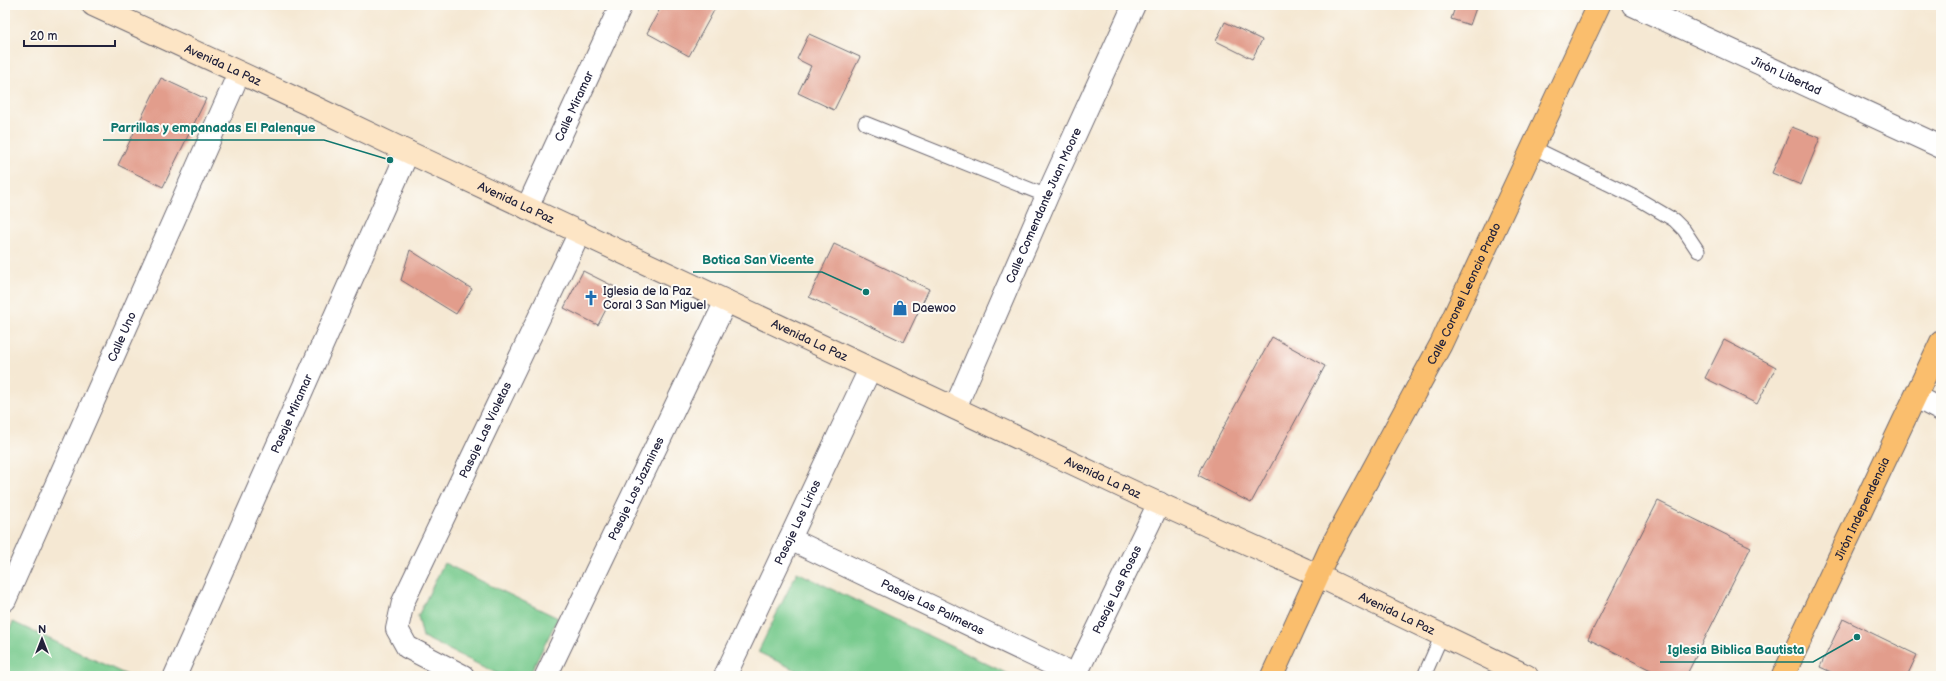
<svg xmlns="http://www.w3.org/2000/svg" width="1946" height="681" viewBox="0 0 1946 681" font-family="'Balsamiq Sans',sans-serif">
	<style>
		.green { fill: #77ca8d; stroke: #4c7664 }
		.building { fill: #e29d8c }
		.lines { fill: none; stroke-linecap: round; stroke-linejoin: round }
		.service-casing { stroke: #6c6770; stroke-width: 15 }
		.minor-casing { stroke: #6c6770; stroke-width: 24 }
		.tertiary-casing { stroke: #6c6770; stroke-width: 24 }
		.secondary-casing { stroke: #6c6770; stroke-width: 24 }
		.primary-casing { stroke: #6c6770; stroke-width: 24 }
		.service { stroke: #fff; stroke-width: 13 }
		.minor { stroke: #fff; stroke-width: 22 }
		.tertiary { stroke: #fff; stroke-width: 22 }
		.secondary { stroke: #fde5c5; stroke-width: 22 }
		.primary { stroke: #fabe6d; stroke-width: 22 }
		.labels { text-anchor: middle; stroke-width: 4; stroke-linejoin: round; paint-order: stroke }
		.street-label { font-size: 12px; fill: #22223b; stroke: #fdfcf7 }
		.poi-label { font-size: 12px; fill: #22223b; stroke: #fdfcf7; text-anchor: start }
		.leader { fill: none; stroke: #0f766e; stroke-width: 1.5 }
		.callout-dot { fill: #0f766e; stroke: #fdfcf7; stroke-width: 1.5 }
		.callout-label { font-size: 13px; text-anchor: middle; font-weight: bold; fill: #0f766e; stroke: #fdfcf7; stroke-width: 4; stroke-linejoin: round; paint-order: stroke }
	</style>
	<rect width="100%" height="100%" fill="#fdfcf7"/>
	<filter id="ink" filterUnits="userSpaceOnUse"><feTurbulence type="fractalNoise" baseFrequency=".025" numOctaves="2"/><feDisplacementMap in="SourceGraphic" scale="8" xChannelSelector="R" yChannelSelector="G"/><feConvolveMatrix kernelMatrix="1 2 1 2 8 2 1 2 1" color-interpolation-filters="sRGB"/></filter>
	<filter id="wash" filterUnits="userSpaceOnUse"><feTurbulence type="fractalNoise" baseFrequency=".012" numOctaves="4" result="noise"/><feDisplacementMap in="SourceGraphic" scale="16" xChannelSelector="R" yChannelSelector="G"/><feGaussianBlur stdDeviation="0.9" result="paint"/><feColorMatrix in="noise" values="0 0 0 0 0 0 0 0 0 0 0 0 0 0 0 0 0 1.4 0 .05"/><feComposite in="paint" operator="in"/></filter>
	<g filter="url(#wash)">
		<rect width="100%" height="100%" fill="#f5e8d3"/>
		<path class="green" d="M444 563 558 618 529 676H502L423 637 418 616Z
			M797 572 1012 676H808L758 652Z
			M13 622 129 676H5V639Z"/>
		<g id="blocks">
			<path class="building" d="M662 5H717L689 56 647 33Z
				M1456 5H1477L1470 25 1451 19Z
				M1225 22 1262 40 1252 59 1216 41Z
				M809 34 860 57 834 110 798 93 811 66 797 59Z
				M161 78 206 99 163 187 118 165Z
				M1792 127 1820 138 1801 185 1772 173Z
				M834 244 929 289 904 342 809 297Z
				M410 250 472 289 456 314 401 280Z
				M583 271 617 288 598 325 564 308Z
				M1272 337 1325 366 1251 503 1198 475Z
				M1724 340 1776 367 1757 404 1705 378Z
				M1658 501 1751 547 1686 676H1663L1588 639Z
				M1843 619 1917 655 1907 676H1840L1820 667Z"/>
		</g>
	</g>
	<g filter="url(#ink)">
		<use href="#blocks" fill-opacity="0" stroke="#6c6770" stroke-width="1"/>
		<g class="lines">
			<g class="service-casing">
				<path id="service" d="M865 123 1047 196
					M1532 147 1635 197 1674 220 1684 230 1698 251
					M1424 676 1442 635"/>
			</g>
			<g class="minor-casing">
				<g id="minor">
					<path id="s1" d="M527 208 621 5"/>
					<path d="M1916 397 1941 410"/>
					<path id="s2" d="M955 408 1047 196 1134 5"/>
					<path id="s3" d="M790 539 1075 675"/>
					<path id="s4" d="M5 600 239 73"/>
					<path id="s5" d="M175 676 408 152"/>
					<path id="s6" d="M463 676 407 647 397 629 403 602 580 232"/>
					<path id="s7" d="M546 676 726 301"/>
					<path id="s8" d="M725 676 870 369"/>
					<path id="s9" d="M1075 676 1159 503"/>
				</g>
			</g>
			<g class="tertiary-casing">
				<g id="tertiary">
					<path id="s10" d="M1633 5 1941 147"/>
				</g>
			</g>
			<g class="secondary-casing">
				<g id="secondary">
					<path id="s11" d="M93 5 312 106 408 152 1140 495 1304 569 1527 676"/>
				</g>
			</g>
			<g class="primary-casing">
				<g id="primary">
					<path id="s12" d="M1272 676 1330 549 1441 344 1599 5"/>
					<path id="s13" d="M1783 676 1941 342"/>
				</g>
			</g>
			<use href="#service" class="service"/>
			<use href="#minor" class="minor"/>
			<use href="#tertiary" class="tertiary"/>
			<use href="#secondary" class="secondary"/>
			<use href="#primary" class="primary"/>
		</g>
	</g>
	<defs>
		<g id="church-bare" transform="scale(1.2)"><path d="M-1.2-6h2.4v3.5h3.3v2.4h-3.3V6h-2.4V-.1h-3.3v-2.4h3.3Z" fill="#1f6fb2" stroke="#fdfcf7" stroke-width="2.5" paint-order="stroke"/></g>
		<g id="shop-bare" transform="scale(1.2)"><path d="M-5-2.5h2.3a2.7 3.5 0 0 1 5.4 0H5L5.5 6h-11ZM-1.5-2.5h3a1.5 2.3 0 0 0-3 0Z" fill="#1f6fb2" stroke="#fdfcf7" stroke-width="2.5" paint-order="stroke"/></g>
	</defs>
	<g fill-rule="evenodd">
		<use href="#church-bare" x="591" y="298"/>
		<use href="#shop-bare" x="900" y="308"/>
	</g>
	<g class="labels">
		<g class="street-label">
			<text dy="4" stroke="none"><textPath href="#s11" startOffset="143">Avenida La Paz</textPath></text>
			<text dy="4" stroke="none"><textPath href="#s10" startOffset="169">Jirón Libertad</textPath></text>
			<text dy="4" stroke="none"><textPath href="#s1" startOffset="112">Calle Miramar</textPath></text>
			<text dy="4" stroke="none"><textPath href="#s11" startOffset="467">Avenida La Paz</textPath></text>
			<text dy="4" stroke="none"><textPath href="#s2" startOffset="221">Calle Comendante Juan Moore</textPath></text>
			<text dy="4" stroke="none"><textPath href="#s12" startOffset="428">Calle Coronel Leoncio Prado</textPath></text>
			<text dy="4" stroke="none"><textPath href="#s4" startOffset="288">Calle Uno</textPath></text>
			<text dy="4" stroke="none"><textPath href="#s11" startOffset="791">Avenida La Paz</textPath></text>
			<text dy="4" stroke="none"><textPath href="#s5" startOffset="287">Pasaje Miramar</textPath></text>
			<text dy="4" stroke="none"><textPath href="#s6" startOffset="302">Pasaje Las Violetas</textPath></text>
			<text dy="4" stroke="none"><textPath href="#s11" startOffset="1115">Avenida La Paz</textPath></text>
			<text dy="4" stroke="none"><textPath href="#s7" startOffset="208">Pasaje Los Jazmines</textPath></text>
			<text dy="4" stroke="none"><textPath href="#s13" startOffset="185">Jirón Independencia</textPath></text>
			<text dy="4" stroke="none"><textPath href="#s8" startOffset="170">Pasaje Los Lirios</textPath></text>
			<text dy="4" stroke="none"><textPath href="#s9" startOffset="96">Pasaje Las Rosas</textPath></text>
			<text dy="4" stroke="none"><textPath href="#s3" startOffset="158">Pasaje Las Palmeras</textPath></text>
			<text dy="4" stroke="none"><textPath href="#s11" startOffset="1439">Avenida La Paz</textPath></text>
		</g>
		<g class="poi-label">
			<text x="603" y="295">Iglesia de la Paz<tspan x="603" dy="14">Coral 3 San Miguel</tspan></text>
			<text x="912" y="312">Daewoo</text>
		</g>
	</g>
	<path class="leader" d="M390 160L324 140H103M866 292L822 272H693M1857 637L1813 662H1660"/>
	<g class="callout-dot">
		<circle cx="390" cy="160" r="4"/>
		<circle cx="866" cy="292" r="4"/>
		<circle cx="1857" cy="637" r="4"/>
	</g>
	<g class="callout-label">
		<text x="213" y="132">Parrillas y empanadas El Palenque</text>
		<text x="758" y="264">Botica San Vicente</text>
		<text x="1736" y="654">Iglesia Biblica Bautista</text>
	</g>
	<rect width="1946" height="681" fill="none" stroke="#fdfcf7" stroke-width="20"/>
	<g transform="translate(42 639)" stroke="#fdfcf7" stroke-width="3" paint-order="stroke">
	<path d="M0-3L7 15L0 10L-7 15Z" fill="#22223b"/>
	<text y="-6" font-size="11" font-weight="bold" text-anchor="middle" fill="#22223b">N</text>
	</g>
	<path d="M24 40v6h91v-6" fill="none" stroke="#22223b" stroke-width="2"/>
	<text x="30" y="40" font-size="12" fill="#22223b" stroke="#fdfcf7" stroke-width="3" paint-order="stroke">20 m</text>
</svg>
